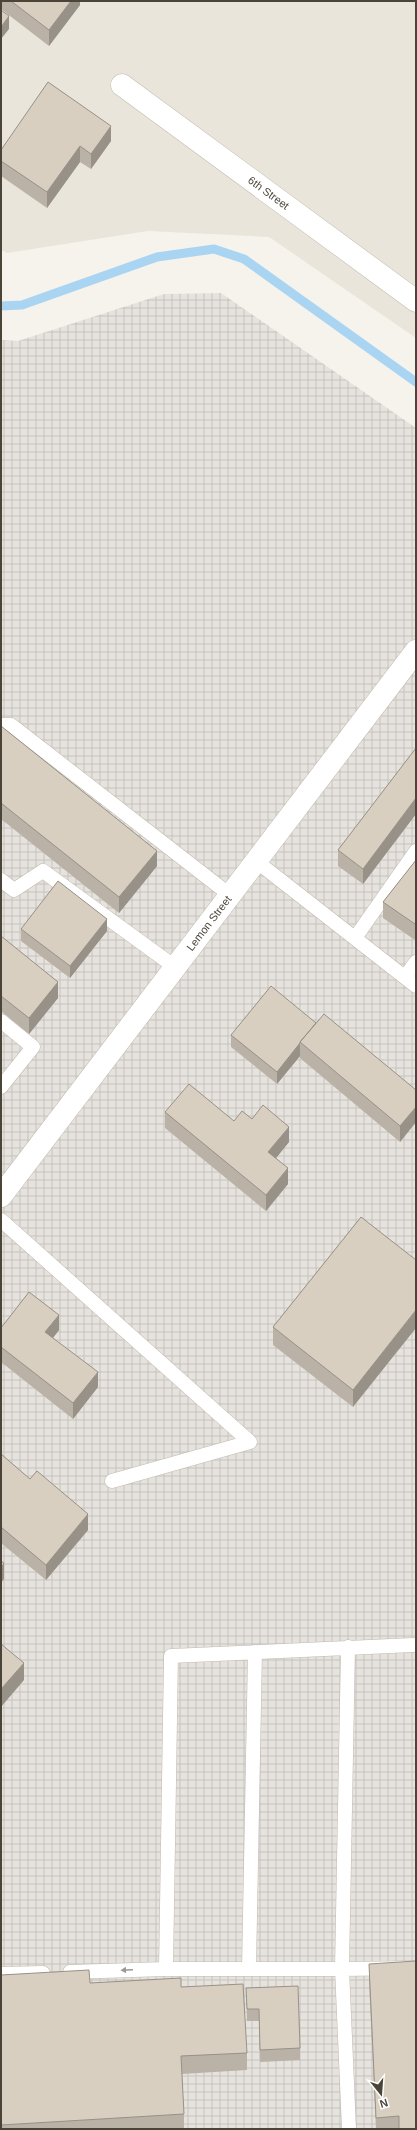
<svg xmlns="http://www.w3.org/2000/svg" width="417" height="2130" viewBox="0 0 417 2130" font-family="Helvetica,sans-serif">
	<style>
		.residential { fill: #eae5da }
		.industrial { fill: url(#industrial-grid) }
		.lines { fill: none; stroke-linecap: round; stroke-linejoin: round }
		.stream { stroke: #a9d4f2; stroke-width: 9 }
		.service-casing { stroke: #c2bbae; stroke-width: 15 }
		.minor-casing { stroke: #c2bbae; stroke-width: 23 }
		.tertiary-casing { stroke: #c2bbae; stroke-width: 23 }
		.service { stroke: #fff; stroke-width: 14 }
		.minor { stroke: #fff; stroke-width: 22 }
		.tertiary { stroke: #fff; stroke-width: 22 }
		.wall { fill: #bab2a6 }
		.shaded-wall { fill: #979187 }
		.building { fill: #d8cfc1; stroke: #979187 }
		.oneway { fill: #9c9892 }
		.labels { text-anchor: middle; stroke-width: 3; stroke-linejoin: round; paint-order: stroke }
		.street-label { font-size: 11px; fill: #4b4439; stroke: #fff }
	</style>
	<defs>
		<pattern id="industrial-grid" width="8" height="8" patternUnits="userSpaceOnUse"><rect width="8" height="8" fill="#e6e2dd"/><path d="M0 4h8M4 0v8" fill="none" stroke="#c7c3be"/></pattern>
	</defs>
	<rect width="100%" height="100%" fill="#f6f3ec"/>
	<path class="residential" d="M1 1H416V338L269 237 148 231 7 253 1 250Z"/>
	<path class="industrial" d="M221 293 416 428V2129H1V340L18 341 164 294Z"/>
	<g class="lines">
		<path class="stream" d="M1 306 22 305 157 257 214 249 244 259 416 382"/>
		<g class="service-casing">
			<path id="service" d="M1 725H11L230 895
				M256 861 416 986
				M1 880 14 890 43 871 175 967
				M355 938 416 851
				M405 977 416 962
				M1 1021 33 1047 1 1087
				M1 1220 250 1442 112 1481
				M348 1647 342 1969H166L171 1656C252 1652 334 1648 416 1645
				M249 1968 255 1652
				M70 1972 166 1969
				M1 1974 43 1973
				M349 2129 342 1969 416 1968"/>
		</g>
		<g class="minor-casing">
			<g id="minor">
				<path id="s1" d="M122 85 416 301"/>
			</g>
		</g>
		<g class="tertiary-casing">
			<g id="tertiary">
				<path id="s2" d="M1 1196 416 651"/>
			</g>
		</g>
		<use href="#service" class="service"/>
		<use href="#minor" class="minor"/>
		<use href="#tertiary" class="tertiary"/>
	</g>
	<path class="wall" d="M1 1H80V5L49 46 1 9Z
		M111 141 91 169 80 162 47 208 1 176V150Z
		M1 726 157 866 119 913 1 819Z
		M416 748V814L363 884 338 866V850Z
		M416 860 415 940 383 918V902Z
		M21 929 107 931 70 978 21 941Z
		M1 936 58 998 29 1034 1 1011Z
		M316 1023 416 1090V1122L400 1142 300 1058V1056L277 1084 231 1047V1035Z
		M165 1112 234 1121 252 1119 289 1142 276 1158 288 1184 266 1211 165 1128Z
		M361 1217 353 1407 273 1345V1327Z
		M1 1328 59 1330 53 1338 98 1387 73 1419 1 1362Z
		M1 1454 88 1530 46 1580 1 1543Z
		M369 1964 416 2129H376L369 1981Z
		M1 1975 90 1983 181 1987 247 2053V2070L182 2074 184 2114V2129H1Z
		M246 1988 300 2048V2060L260 2062 259 2021H247Z"/>
	<path class="shaded-wall" d="M71 1H80V5L49 46V30Z
		M9 16V29L1 39V27Z
		M111 126V141L91 169V154Z
		M80 146V162L47 208V192Z
		M416 798V814L363 884V869Z
		M157 851V866L119 913V897Z
		M107 919V931L70 978V966Z
		M415 924H416V939L415 940Z
		M58 982V998L29 1034V1018Z
		M300 1043V1056L277 1084V1072Z
		M416 1107V1122L400 1142V1126Z
		M289 1127V1142L268 1168V1152Z
		M288 1168V1184L266 1211V1195Z
		M416 1310V1328L353 1407V1390Z
		M59 1315V1330L45 1348V1332Z
		M98 1372V1387L73 1419V1403Z
		M88 1514V1530L46 1580V1565Z
		M4 1563V1579L1 1583V1568Z
		M24 1663V1680L1 1707V1689Z"/>
	<path class="building" d="M11 1H71L49 30Z
		M1 10 9 16 1 27Z
		M48 82 111 126 91 154 80 146 47 192 1 161V150Z
		M1 726 157 851 119 897 1 803Z
		M416 748V798L363 869 338 850Z
		M416 860V924H415L383 902Z
		M58 881 107 919 70 966 21 929Z
		M1 936 58 982 29 1018 1 996Z
		M271 986 316 1023 300 1042V1043L277 1072 231 1035Z
		M324 1014 416 1090V1107L400 1126 300 1042Z
		M189 1084 234 1121 242 1111 252 1119 263 1105 289 1127 268 1152 288 1168 266 1195 165 1112Z
		M361 1217 416 1260V1310L353 1390 273 1327Z
		M29 1292 59 1315 45 1332 98 1372 73 1403 1 1347V1328Z
		M1 1454 30 1479 37 1471 88 1514 46 1565 1 1527Z
		M1 1561 4 1563 1 1568Z
		M1 1644 24 1663 1 1689Z
		M416 1961V2129H399V2116L376 2118 369 1964Z
		M89 1970 90 1983 181 1978V1987L243 1984 247 2053 181 2056 184 2114 1 2125V1975Z
		M298 1986 300 2048 260 2050 259 2009H247L246 1988Z"/>
	<defs><path id="oneway-solid" d="M-6-.8H1V-3.2L6.5 0L1 3.2V.8H-6Z"/></defs>
	<use class="oneway" href="#oneway-solid" transform="translate(127 1970) rotate(178)"/>
	<g class="labels">
		<g class="street-label">
			<text dy="4" stroke="none"><textPath href="#s1" startOffset="182">6th Street</textPath></text>
			<text dy="4" stroke="none"><textPath href="#s2" startOffset="343">Lemon Street</textPath></text>
		</g>
	</g>
	<rect width="417" height="2130" fill="none" stroke="#4b4439" stroke-width="4"/>
	<g transform="translate(381 2094) rotate(163)" stroke="#ffffff" stroke-width="3" paint-order="stroke">
	<path d="M0-3L7 15L0 10L-7 15Z" fill="#4b4439"/>
	<text y="-6" font-size="11" font-weight="bold" text-anchor="middle" fill="#4b4439">N</text>
	</g>
</svg>
